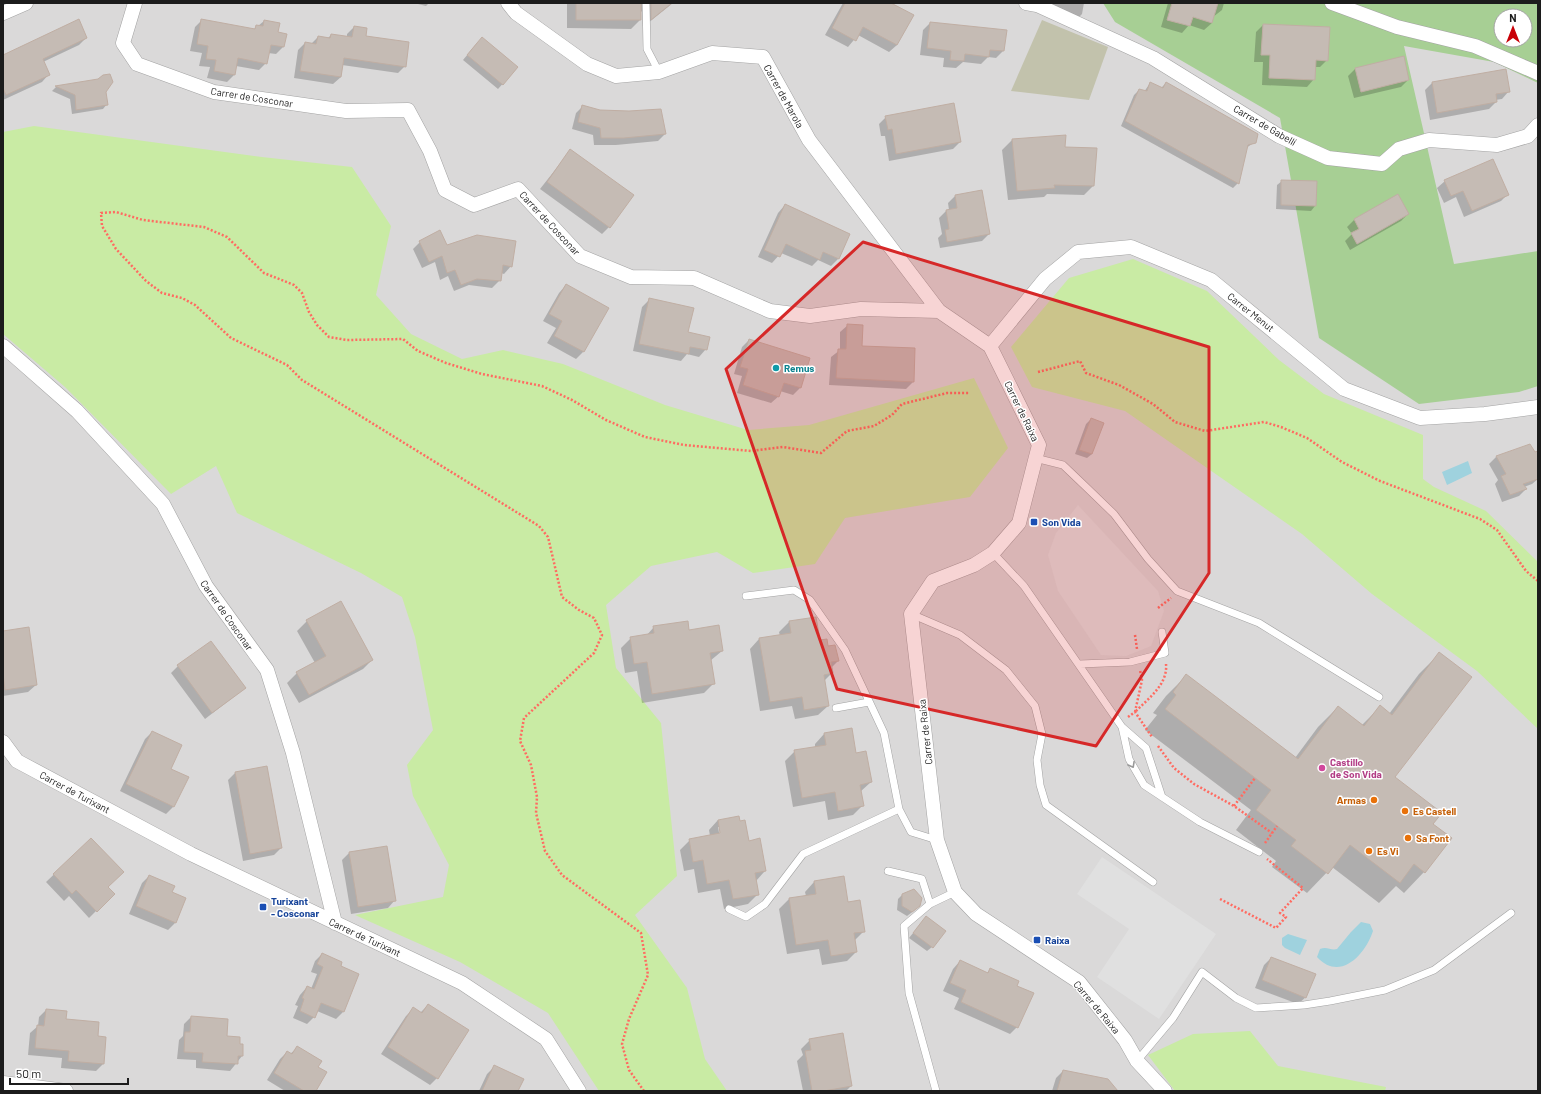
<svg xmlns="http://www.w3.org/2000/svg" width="1541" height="1094" viewBox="0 0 1541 1094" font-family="Barlow,sans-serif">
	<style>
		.residential { fill: #dad9d9 }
		.construction { fill: #c2c2ac }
		.grass { fill: #c9eba4 }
		.forest { fill: #a7cf94; fill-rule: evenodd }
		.parking { fill: #e0e0e0 }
		.water { fill: #9fd2de }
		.shadow { fill: #0003; fill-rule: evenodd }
		.building { fill: #c5bbb4; stroke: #c0aea3 }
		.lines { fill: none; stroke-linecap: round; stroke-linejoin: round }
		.service-casing { stroke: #a3a3a3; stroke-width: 8 }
		.minor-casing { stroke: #a3a3a3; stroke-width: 15 }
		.path { stroke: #ff6b61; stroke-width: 2.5; stroke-dasharray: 2 2; stroke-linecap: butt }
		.service { stroke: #fff; stroke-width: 7 }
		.minor { stroke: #fff; stroke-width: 14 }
		.oneway { stroke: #999 }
		.marked { fill: #d62828; fill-opacity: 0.2; stroke: #d62828; stroke-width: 3; stroke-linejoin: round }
		.culture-dot { fill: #0f9aa8; stroke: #fff; stroke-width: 1.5 }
		.transit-dot { fill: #1a4fb4; stroke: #fff; stroke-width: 1.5 }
		.hotel-dot { fill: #d1479c; stroke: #fff; stroke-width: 1.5 }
		.food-dot { fill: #e8710a; stroke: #fff; stroke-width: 1.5 }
		.labels { text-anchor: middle; stroke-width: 3; stroke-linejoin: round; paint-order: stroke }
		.street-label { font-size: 10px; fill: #1c1c1c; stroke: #fff }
		.culture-label { font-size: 10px; font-weight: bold; fill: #0d838f; stroke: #fff; text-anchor: start }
		.transit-label { font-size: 10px; font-weight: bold; fill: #164399; stroke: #fff; text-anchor: start }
		.hotel-label { font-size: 10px; font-weight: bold; fill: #b23c85; stroke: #fff; text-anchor: start }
		.food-label { font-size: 10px; font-weight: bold; fill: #c56008; stroke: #fff; text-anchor: start }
	</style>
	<rect width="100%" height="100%" fill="#eee9e1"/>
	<path class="residential" d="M3 3H1349L1538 73V1091H3Z"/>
	<path class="construction" d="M1042 20 1108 47 1089 100 1011 91Z"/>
	<path class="grass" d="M34 126 262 157 352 167 391 226 376 295 411 334 462 359 503 350 563 364 665 405 748 430 809 425 974 378 1008 448 970 497 845 518 815 564 753 573 717 552 651 566 606 605 616 668 661 723 677 876 635 915 687 988 705 1059 727 1091H599L548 1013 460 962 355 915 443 897 449 865 413 796 407 765 433 730 415 637 402 597 361 573 237 513 216 466 171 494 65 387 3 334V132Z
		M1133 259 1207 291 1279 360 1324 394 1423 435V479L1434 487 1486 511 1538 562V729L1477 671 1372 594 1302 534 1125 411 1032 387 1011 347 1069 278Z
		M1250 1031 1278 1066 1386 1087 1385 1091H1175L1148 1055 1193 1034Z"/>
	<path class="forest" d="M1103 3H1538V83L1494 62 1404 46 1454 264 1538 251V386L1519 392 1419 404 1319 338 1280 118 1115 22ZM1501 16H1525V40H1501Z"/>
	<path class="parking" d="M1078 505 1158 591 1164 611 1151 646 1126 656 1101 655 1058 591 1048 555 1056 533Z
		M1102 857 1216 934 1159 1019 1097 977 1129 929 1077 894Z"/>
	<path class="water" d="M1468 461 1472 473 1447 485 1442 472Z
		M1361 922 1370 924 1373 931C1365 955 1340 982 1317 957L1320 949C1327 946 1331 951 1337 949L1351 932Z
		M1288 934 1307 940 1300 955 1285 948 1282 945V938Z"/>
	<path class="shadow" d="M414 3H429L426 6Z
		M567 3H673L643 27 642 12 640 10V20L631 29 567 28Z
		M843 3H889L897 45 889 52 858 35 848 47 825 35Z
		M1052 3H1084L1082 14 1076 20 1051 11Z
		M1168 3H1224L1222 10 1213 17 1212 23 1204 30 1189 25 1182 33 1161 27Z
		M202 20 253 30 264 21 277 33 286 35 283 47 276 54 268 53 266 63 259 70 236 66 234 75 227 82 207 78 210 67 199 66 202 53 190 51 195 27Z
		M930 23 1006 31 1003 51 996 58 988 57 981 64 963 62 956 68 943 67 944 58 920 55 923 30Z
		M1263 25 1329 28 1327 60 1320 67H1315L1314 79 1307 87 1262 85 1263 62H1254L1256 32Z
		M354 27 365 37 405 66 398 73 342 65 341 77 333 84 294 78 298 50 305 43 311 44 318 37 328 38 331 35 347 37V34Z
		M86 38 79 45 43 62 49 74 42 82 3 100V56Z
		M477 43 517 68 498 89 463 60Z
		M1355 69 1408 80 1401 87 1354 98 1348 76Z
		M1505 70 1509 91 1502 99 1495 100 1496 102 1489 109 1430 120 1425 90 1432 83Z
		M99 80 105 91 107 104 103 109 72 114 70 99 52 91 56 87Z
		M1150 83 1161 88 1166 83 1255 142 1246 148 1238 183 1233 188 1121 126 1134 95 1139 90 1144 92Z
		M583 106 665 134 658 141 616 145H594L593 135 572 129 576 113Z
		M886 117 960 142 953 149 889 161 885 136H881L879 124Z
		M1064 136V148L1093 186 1084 195 1047 194 1044 197 1008 200 1002 150 1012 140Z
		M570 151 609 227 602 234 540 189Z
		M1282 181 1315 206 1311 211 1276 209 1277 185Z
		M1445 181 1508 194 1501 201 1464 217 1456 197 1444 203 1437 188Z
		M1397 195 1408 214 1401 221 1350 250 1345 241 1352 234 1347 227 1354 220Z
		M955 196 989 234 982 241 940 248 938 238 942 234 939 218 946 211 949 210 948 203Z
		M785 205 849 234 838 259 831 266 818 260 812 266 781 253 772 263 758 257 778 213Z
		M420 242 447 246 511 266 504 274 501 273 500 280 492 288 469 285 454 291 448 276 440 280 435 262 422 268 413 249Z
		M566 285 607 308 583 352 576 359 547 343 556 328 543 321 559 293Z
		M649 300 687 333 706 349 699 357 687 354 681 361 633 351 642 307Z
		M848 325 861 347 913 382 906 389 829 385 831 357 840 350V332Z
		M749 340 800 388 793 395 780 391 779 396 771 403 737 393 742 376 734 374 742 347Z
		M1091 419 1102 423 1092 454 1087 458 1075 454 1086 424Z
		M1538 452V479L1532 484 1524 487 1526 489 1519 496 1502 502 1495 484 1498 480 1489 464 1496 457Z
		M815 618 820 641 828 647 838 661 831 668 832 673 824 681 828 706 818 715 795 719 792 706 760 711 750 649 759 639 780 636 779 632 789 622Z
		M307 621 372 660 363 669 299 703 287 683 297 673 315 663 297 631Z
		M654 627 688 631 722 651 710 661 714 683 704 693 642 703 637 671 625 673 621 648 631 638 646 636Z
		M3 632 36 685 28 692 3 696Z
		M1439 654 1393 778 1432 825 1424 872 1404 893 1396 886 1379 903 1332 867 1307 893 1272 867 1276 861 1236 830 1251 810 1145 730 1157 715 1153 713 1166 696 1186 676 1295 758 1318 727 1338 707 1362 725 1380 707 1389 714 1419 674Z
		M178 666 245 688 205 719 171 673Z
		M152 732 169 769 173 807 166 814 120 791 145 739Z
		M824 734 856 754 871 782 860 792 863 805 853 815 828 820 825 801 793 807 785 761 795 751 815 747V744Z
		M235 773 281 848 274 855 243 861 228 780Z
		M718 820 748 842 765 871 756 881 758 894 748 904 724 909 720 889 698 893 694 869 684 871 680 850 690 840 710 836 709 830ZM718 827H720V838Z
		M91 839 106 887 113 894 89 918 69 896 64 901 46 882Z
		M349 853 395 900 388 908 351 914 342 860Z
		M149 876 170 893 185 899 175 923 168 930 129 914 142 883Z
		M814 882 848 903 864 931 854 941 856 952 847 961 822 965 819 949 787 954 779 909 789 899 806 896 805 892Z
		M902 895 915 910 907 916 897 910 898 899Z
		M926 917 932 947 927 951 909 938Z
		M322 954 339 967 358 974 343 1012 336 1019 317 1011 314 1017 307 1024 293 1018 298 1006 295 1005 300 995 307 987 311 989 317 974 311 972 315 961Z
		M1271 958 1306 997 1298 1004 1255 988 1264 965Z
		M960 961 987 973 990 969 1016 986 1017 1027 1010 1034 954 1009 959 998 943 991 953 969Z
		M428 1005 437 1078 430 1085 381 1054 406 1016 413 1009 420 1013Z
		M46 1010 97 1037 103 1064 96 1071 61 1068 62 1058 28 1055 30 1033 38 1026 39 1017Z
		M191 1017 226 1037 242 1056 230 1071 196 1068V1060L177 1059 179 1040 183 1036 184 1024Z
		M810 1040 851 1086 846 1091H803L797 1061 803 1055 801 1049Z
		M297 1048 317 1067 315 1091H285L267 1080 280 1059 287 1052 290 1054Z
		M494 1067 517 1091H479L487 1074Z
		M1063 1071 1116 1091H1052L1056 1078Z"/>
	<path class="building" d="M576 3H641V20H576Z
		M651 3H672L651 20Z
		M845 3H891L914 15 897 45 863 27 856 41 832 28Z
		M1172 3H1218L1212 23 1193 17 1190 26 1167 20Z
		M79 19 87 38 43 59 50 75 6 95 3 88V55Z
		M201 19 255 29 256 25 263 26 264 20 280 23 278 32 287 34 284 47 271 45 267 64 238 58 235 75 214 71 216 60 206 59 208 46 197 44Z
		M930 22 1007 30 1004 51 990 50 989 57 965 54 964 61 950 60 951 51 927 48Z
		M1263 24 1330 27 1328 61 1316 60 1315 80 1269 78 1270 55H1261Z
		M354 26 367 28 366 36 409 42 406 67 344 58 341 77 300 71 305 42 316 44 318 36 330 38 331 34 352 37Z
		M482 37 518 67 503 85 467 55Z
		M1404 56 1409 80 1361 92 1355 68Z
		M1506 69 1510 92 1496 94 1497 102 1437 113 1432 82Z
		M110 74 113 82 106 92 108 105 76 110 75 95 55 86 98 79 103 75Z
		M1150 82 1163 88 1166 82 1258 134 1256 143 1248 145 1239 184 1125 121 1139 89 1147 91Z
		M954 103 961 142 896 154 892 129 888 130 885 116Z
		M582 105 600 110 629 111 661 109 666 134 624 138H601L600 128 578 122Z
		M1066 135 1065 147 1097 148 1094 186 1054 185 1055 188 1017 191 1012 139Z
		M570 149 634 195 610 228 547 182Z
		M1493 159 1509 195 1472 211 1463 191 1451 196 1444 180Z
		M1281 180 1317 181 1316 206 1281 205Z
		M982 190 990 234 947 242 945 230 949 229 946 210 957 208 955 195Z
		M1398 194 1409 214 1357 244 1351 233 1359 229 1354 219Z
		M785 204 850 234 839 259 823 252 820 260 786 244 780 257 764 250Z
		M440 230 447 245 477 235 516 241 512 267 503 265 501 281 477 279 461 285 455 270 447 273 442 256 429 262 419 241Z
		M566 284 609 308 584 352 554 336 562 321 549 314Z
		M649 298 694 308 688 332 710 337 707 350 690 347 689 354 639 344Z
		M847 324 863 325 862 346 915 348 914 382 836 378 838 349H846Z
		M749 339 810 358 801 388 784 383 779 397 743 385 748 369 740 367Z
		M1091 418 1104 423 1092 454 1079 450Z
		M1530 444 1535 452 1538 451V479L1523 484 1527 489 1510 495 1501 476 1506 474 1496 456Z
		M341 601 373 660 309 695 296 672 326 656 306 620Z
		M816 617 820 640 827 639 828 646 835 645 839 661 831 662 833 673 824 675 829 706 804 710 802 697 770 702 759 638 791 633 789 621Z
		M688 621 689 630 719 625 723 651 710 653 715 684 652 694 647 662 634 664 630 637 654 633 653 626Z
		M29 627 37 685 5 690 3 674V631Z
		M211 641 246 688 212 713 177 665Z
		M1439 652 1472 677 1395 777 1442 813 1433 824 1452 838 1425 873 1414 864 1400 883 1350 845 1328 874 1291 846 1296 840 1256 810 1271 790 1165 709 1176 695 1173 692 1186 674 1298 759 1338 706 1364 726 1380 705 1392 715Z
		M852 728 856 753 866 751 872 782 860 785 864 806 838 811 835 792 802 798 794 750 826 745 824 733Z
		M152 731 182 745 171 769 189 777 174 807 126 784Z
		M267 766 282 848 250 854 235 772Z
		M739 816 740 821 745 820 749 841 760 838 766 871 755 873 759 895 733 899 729 880 707 884 703 860 693 862 689 839 720 833 718 820Z
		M91 838 124 872 108 887 115 894 97 912 76 890 72 894 53 874Z
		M387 846 396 901 358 907 349 852Z
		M149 875 175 886 172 892 186 898 176 923 136 906Z
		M844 876 848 902 860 900 865 932 854 933 857 952 831 956 828 940 796 945 789 898 816 894 814 881Z
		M914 889 922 898 920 906 912 912 902 906V894Z
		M926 916 946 931 933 948 913 933Z
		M322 953 342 962 341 966 359 974 344 1012 321 1003 315 1018 300 1011 304 999 302 998 307 986 314 989 323 967 317 964Z
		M1271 957 1316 974 1306 998 1262 980Z
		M960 960 988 973 990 968 1019 981 1017 986 1034 993 1018 1028 961 1002 966 990 950 983Z
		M428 1004 469 1030 438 1079 388 1047 413 1007 422 1013Z
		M46 1009 67 1011 66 1019 99 1022 98 1036 106 1037 104 1064 68 1061 69 1051 35 1048 37 1025 44 1026Z
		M191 1016 228 1019 227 1036 240 1037V1044H243V1056H238V1064L202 1062 203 1053 184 1052 185 1032H190Z
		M843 1033 852 1086 824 1091H812L805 1051 811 1050 809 1039Z
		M297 1046 322 1061 318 1067 327 1072 316 1091H304L274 1073 287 1051 292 1054Z
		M494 1065 524 1079 518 1091H482Z
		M1063 1070 1108 1079 1118 1091H1057Z"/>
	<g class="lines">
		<g class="service-casing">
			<path id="service" d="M646 3 647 49 659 72
				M1035 458 1063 465 1085 486 1114 514 1148 559 1177 591 1259 623 1379 697
				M993 553 1024 586 1122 727 1146 748 1162 797
				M746 596 794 590 810 600 845 650 884 733 899 809
				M911 614 960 635 1006 670 1035 706 1042 734 1037 760 1040 785 1046 805 1153 882
				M1080 664 1130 662 1165 653 1162 632
				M836 708 869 702
				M1122 727 1129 759 1144 785 1200 822 1259 852
				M888 871 922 879 930 904
				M729 909 746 917 765 904 803 854 899 809 911 832 937 840
				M1137 1061 1173 1018 1202 972 1236 998 1256 1008 1304 1005 1330 1001 1385 990 1434 970 1511 913
				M936 1091 909 993 904 926 930 904 955 892"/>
		</g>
		<g class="minor-casing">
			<path id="minor" d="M135 3 123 43 137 64 214 92 346 111 408 110 430 151 445 190 474 205 518 189 580 256 631 277 694 278 770 311 810 316 861 309 939 311
				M508 3 516 13 587 64 616 76 659 72 712 53 763 57 809 140 939 311 990 346 1039 445 1019 523 993 553 974 565 933 581 911 614 937 840 955 892 976 914 1079 982 1125 1040 1137 1061 1165 1091
				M1026 3 1037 5 1153 58 1279 136 1328 158 1382 164 1399 149 1429 140 1497 145 1528 136 1538 125
				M1332 3 1397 27 1475 46 1538 73
				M3 13 26 3
				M3 346 77 411 163 504 206 586 267 670 293 753 335 923
				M990 346 1045 279 1078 252 1131 247 1211 280 1344 389 1420 418 1485 414 1538 407
				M3 742 17 761 191 854 462 983 546 1039 579 1091
				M3 1083 66 1091"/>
		</g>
		<path class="path" d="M1038 372 1080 361 1086 373 1119 385 1153 404 1175 422 1205 431 1264 422 1281 427 1307 438 1342 462 1380 481 1480 519 1497 530 1526 571 1538 581
			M1158 608 1171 598
			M1135 635 1137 649
			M1136 711C1149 698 1168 684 1166 664
			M1135 712 1142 680 1140 670
			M1128 717 1135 712 1152 737
			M1158 746 1174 768 1194 784 1234 806 1272 833
			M1234 806 1255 778
			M1265 843 1277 826
			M1220 899 1276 928 1286 917 1280 913 1303 888 1267 859
			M644 1091 629 1070 622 1044 629 1019 648 975 641 933 562 875 545 851 536 813 537 797 531 765 520 741 524 718 594 653 602 635 594 618 579 610 562 597 548 537 539 526 302 380 287 365 231 338 195 305 182 298 162 293 146 281 116 249 102 226 101 213 116 212 143 220 204 227 227 237 264 273 294 285 302 293 309 312 317 325 329 337 347 340 403 339 418 351 446 363 482 374 542 386 572 400 606 420 645 437 684 445 751 451 783 447 821 453 847 431 874 426 892 415 902 404 947 393H969"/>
		<use href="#service" class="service"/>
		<use href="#minor" class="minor"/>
	</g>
	<defs><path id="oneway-chevron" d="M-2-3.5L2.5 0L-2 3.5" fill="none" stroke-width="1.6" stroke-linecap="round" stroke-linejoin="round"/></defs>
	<use class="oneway" href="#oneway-chevron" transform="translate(1132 765) rotate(61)"/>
	<path class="marked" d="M863 242 1209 347V573L1096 746 837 689 726 369Z"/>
	<circle class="culture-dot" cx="776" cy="368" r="4"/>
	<g class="transit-dot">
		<rect x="1030" y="518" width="8" height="8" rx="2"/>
		<rect x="259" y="903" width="8" height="8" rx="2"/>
		<rect x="1033" y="936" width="8" height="8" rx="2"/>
	</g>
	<circle class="hotel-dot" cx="1322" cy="768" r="4"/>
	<g class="food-dot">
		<circle cx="1374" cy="800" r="4"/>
		<circle cx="1405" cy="811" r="4"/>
		<circle cx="1408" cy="838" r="4"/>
		<circle cx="1369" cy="851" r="4"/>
	</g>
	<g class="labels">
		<g class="street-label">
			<text transform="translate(784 96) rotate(61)" y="4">Carrer de Marola</text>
			<text transform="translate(252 97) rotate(9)" y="4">Carrer de Cosconar</text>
			<text transform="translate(1265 125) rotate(30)" y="4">Carrer de Gabellí</text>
			<text transform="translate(550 223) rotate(47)" y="4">Carrer de Cosconar</text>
			<text transform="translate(1251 312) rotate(38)" y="4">Carrer Menut</text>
			<text transform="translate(1022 411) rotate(64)" y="4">Carrer de Raixa</text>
			<text transform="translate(227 615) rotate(55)" y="4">Carrer de Cosconar</text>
			<text transform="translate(925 732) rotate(-96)" y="4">Carrer de Raixa</text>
			<text transform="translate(75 792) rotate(28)" y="4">Carrer de Turixant</text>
			<text transform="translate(365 937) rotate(25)" y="4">Carrer de Turixant</text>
			<text transform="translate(1097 1007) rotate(50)" y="4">Carrer de Raixa</text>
		</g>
		<g class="culture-label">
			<text x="784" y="372">Remus</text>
		</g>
		<g class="transit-label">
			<text x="1042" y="526">Son Vida</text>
			<text x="271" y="905">Turixant<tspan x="271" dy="12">- Cosconar</tspan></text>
			<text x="1045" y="944">Raixa</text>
		</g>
		<g class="hotel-label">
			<text x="1330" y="766">Castillo<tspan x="1330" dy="12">de Son Vida</tspan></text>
		</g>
		<g class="food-label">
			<text x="1366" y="804" text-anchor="end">Armas</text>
			<text x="1413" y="815">Es Castell</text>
			<text x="1416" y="842">Sa Font</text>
			<text x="1377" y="855">Es Vi</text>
		</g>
	</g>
	<rect width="1541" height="1094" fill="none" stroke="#1c1c1c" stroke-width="8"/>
	<g transform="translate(1513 28)"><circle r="19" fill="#ffffff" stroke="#a4a4a4"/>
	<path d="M0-3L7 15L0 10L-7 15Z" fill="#c80007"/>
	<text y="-6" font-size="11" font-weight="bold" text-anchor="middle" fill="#1c1c1c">N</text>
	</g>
	<path d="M10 1078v6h118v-6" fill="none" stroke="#1c1c1c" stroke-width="2"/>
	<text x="16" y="1078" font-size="12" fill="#1c1c1c" stroke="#ffffff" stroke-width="3" paint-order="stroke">50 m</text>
</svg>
